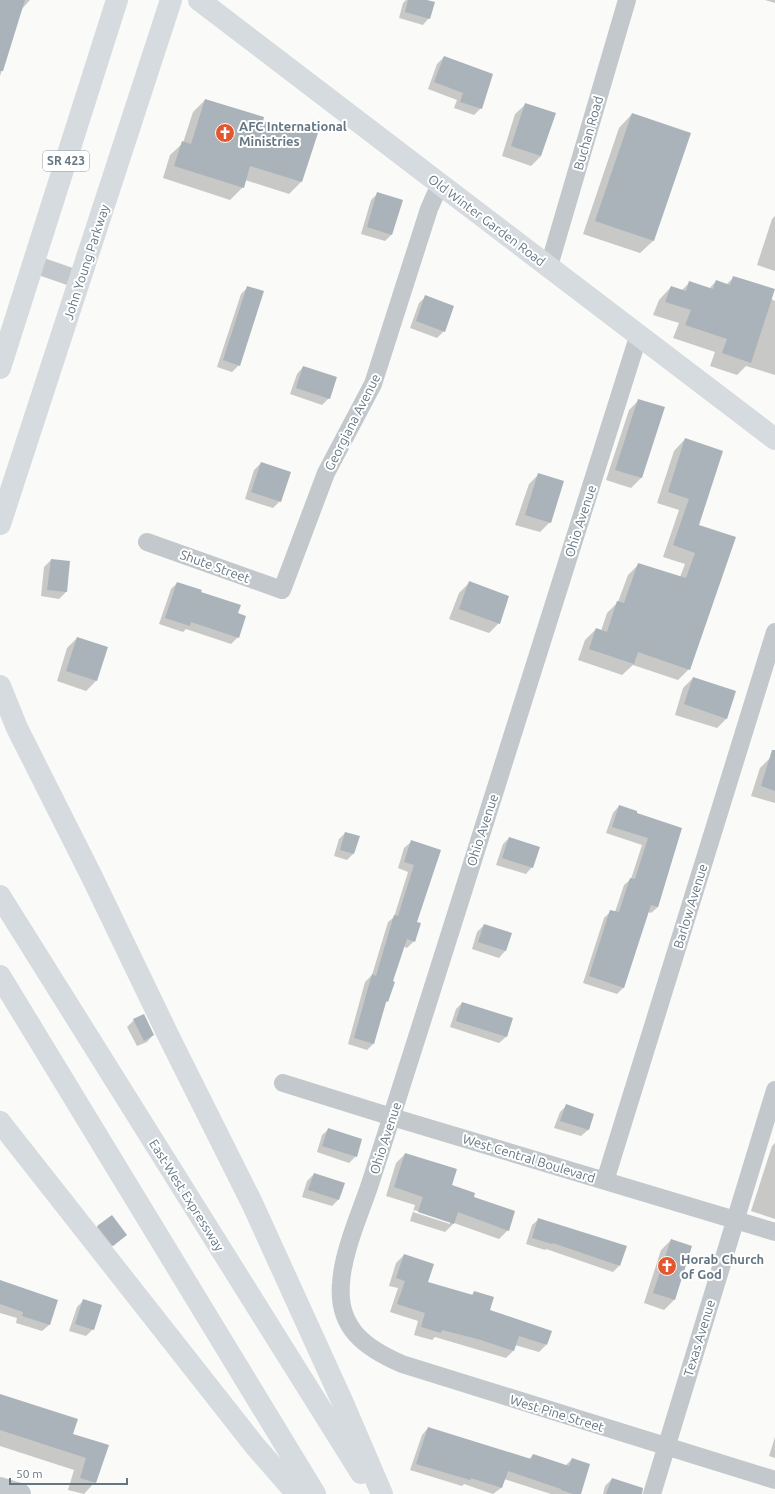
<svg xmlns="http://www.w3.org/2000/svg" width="775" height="1494" viewBox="0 0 775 1494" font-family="Ubuntu,sans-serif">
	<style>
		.shadow { fill: #0003; fill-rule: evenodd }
		.building { fill: #aab3b9 }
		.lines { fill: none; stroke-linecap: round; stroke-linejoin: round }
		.minor { stroke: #c3c8cc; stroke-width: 18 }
		.tertiary { stroke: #c3c8cc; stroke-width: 22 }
		.secondary { stroke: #d6dbdf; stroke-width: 22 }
		.primary { stroke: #d6dbdf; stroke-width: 22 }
		.motorway { stroke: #d6dbdf; stroke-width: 22 }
		.labels { text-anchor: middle; stroke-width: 4; stroke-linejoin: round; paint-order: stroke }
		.shield { fill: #fff; stroke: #939fa8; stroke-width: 1 }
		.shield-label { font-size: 12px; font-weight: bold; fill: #657683 }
		.poi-label { font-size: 13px; font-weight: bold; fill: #657683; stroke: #fff; text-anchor: start }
		.street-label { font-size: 13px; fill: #657683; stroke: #fff }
	</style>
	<rect width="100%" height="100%" fill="#fafaf8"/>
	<path class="shadow" d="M0 0H30L21 10 0 76Z
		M406 0H423L429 18 423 25 399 18 403 3Z
		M765 0H775V3Z
		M444 57 481 108 474 115 454 108 457 100 428 89 437 64Z
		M205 100 261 121 292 131 296 127 317 133 301 182 289 194 245 180 243 187 230 200 163 178 170 155 183 143 193 112Z
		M526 104 541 156 531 166 502 156 515 114Z
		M632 114 654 240 640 253 583 234 619 128Z
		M377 194 391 235 385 241 361 234 371 200Z
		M775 216V271L757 265 772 219Z
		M734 277 775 301V375L746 366 737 375 710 366 715 352 673 338 679 323 653 315 659 300 671 287 681 291 690 282 709 289 716 281 726 285Z
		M248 287 239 365 232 372 217 367 241 294Z
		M425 297 444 331 437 338 410 328 419 303Z
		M303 367 329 398 322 405 290 394 297 374Z
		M639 400 664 408 641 478 631 488 606 480 629 410Z
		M685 439 698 525 689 669 678 680 633 665 622 675 578 660 585 640 596 629 601 631 607 613 618 602 628 575 639 564 680 577 685 564 663 557 679 510 657 503 674 451Z
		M261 463 280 501 273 508 245 499 254 470Z
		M539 474 550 522 540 532 515 525 529 484Z
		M51 560 69 562 66 592 59 599 41 596 44 567Z
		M177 583 200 592 237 614 238 637 231 644 186 629 183 632 159 624 171 589Z
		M469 583 499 623 489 633 449 619 459 593Z
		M77 638 96 681 86 691 57 681 67 648Z
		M693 678 727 718 717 728 675 715 683 688Z
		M770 758 775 760V803L751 796 760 768Z
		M619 806 635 814 681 829 658 907 651 913 648 912 624 987 617 994 583 983 604 918 611 911 615 912 624 885 631 879 642 845 606 833 613 813Z
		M345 833 353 854 347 860 334 856 339 839Z
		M509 838 532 867 526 874 496 865 503 844Z
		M411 842 440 851 416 923 414 941 407 948 403 946 374 1043 367 1050 348 1044 365 982 372 975 388 922 394 917 408 872 398 868 404 848Z
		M484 925 511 934 505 951 499 958 472 949 477 932Z
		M462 1003 512 1019 506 1037 499 1043 450 1027 456 1009Z
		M134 1020 153 1035 147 1042 137 1046 127 1027Z
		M566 1106 593 1114 588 1130 581 1136 554 1128 560 1112Z
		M329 1129 356 1156 349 1163 317 1152 322 1135Z
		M775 1143V1219L751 1211 772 1146Z
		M405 1154 451 1186 472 1198 508 1230 499 1239 454 1223 445 1232 410 1221 415 1205 386 1196 396 1163ZM414 1210 450 1222V1224L413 1212Z
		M314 1174 338 1200 332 1206 302 1197 307 1181Z
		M539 1219 619 1266 613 1272 546 1249 545 1250 526 1244 532 1225Z
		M98 1226 126 1235 106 1251 92 1233Z
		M671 1240 674 1300 664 1310 644 1303 661 1250Z
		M404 1255 427 1283 471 1296 474 1292 489 1310 546 1345 539 1352 515 1345 514 1350 506 1358 435 1337 432 1340 414 1335 418 1321 390 1312 398 1288 389 1286 396 1263Z
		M0 1282 56 1301 49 1325 42 1331 16 1323 17 1318 0 1313Z
		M84 1300 93 1329 86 1336 69 1331 77 1307Z
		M0 1395 72 1434 107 1446 95 1482 84 1494 68 1490 74 1470 0 1446Z
		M428 1428 529 1459 533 1455 565 1466 572 1459 580 1494H551L504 1479 501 1488 493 1494 464 1484 462 1486 410 1470 422 1435Z
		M775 1437V1458L769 1456Z
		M612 1479 627 1494H603L605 1486Z"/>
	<path class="building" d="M0 0H25L3 71H0Z
		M408 0H427L435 2 430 19 405 12Z
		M444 56 493 74 482 109 460 102 463 93 434 82Z
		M205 99 264 117 263 121 294 131 296 126 318 133 302 182 250 166 244 188 174 166 182 141 191 144Z
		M525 103 556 113 541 156 511 146Z
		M632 113 691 133 654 241 595 221Z
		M377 192 403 200 392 235 367 227Z
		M733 276 775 289 751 363 722 353 727 339 685 325 691 310 665 302 671 286 686 291 689 281 713 289 716 280 730 285Z
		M247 286 264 291 240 366 223 360Z
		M425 295 454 306 445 332 416 321Z
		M303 366 337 377 330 399 296 388Z
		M638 399 665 407 642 478 615 470Z
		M685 438 723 451 699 525 736 537 690 670 638 652 634 664 589 649 596 628 607 632 617 601 624 603 638 563 686 578 695 553 673 545 689 499 668 492Z
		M261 462 291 472 281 502 251 492Z
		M538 473 564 481 551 523 525 515Z
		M51 559 70 561 67 592 47 590Z
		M469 581 509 596 500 624 459 609Z
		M177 582 202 590 201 592 241 605 238 613 246 616 239 638 191 622 190 626 165 618Z
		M77 637 108 647 97 681 66 671Z
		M693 677 736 691 727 719 684 704Z
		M772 750H775V791L761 786Z
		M619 805 637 811V813L682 828 658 907 651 905 624 988 589 976 610 910 619 912 630 878 635 879 648 838 612 827Z
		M345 832 360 836 354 854 340 850Z
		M509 837 540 847 533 868 502 858Z
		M411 840 441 850 417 922 421 923 415 942 407 939 393 981 395 982 388 1002 386 1001 374 1044 354 1038 372 974 376 976 394 915 398 916 414 865 404 862Z
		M484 924 512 933 506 951 478 942Z
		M462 1002 513 1018 507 1037 456 1021Z
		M144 1014 154 1035 144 1041 133 1019Z
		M566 1104 594 1114 589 1130 560 1121Z
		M328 1128 362 1139 357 1157 322 1146Z
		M405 1153 457 1169 452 1185 475 1193 474 1197 515 1211 509 1231 458 1212 454 1224 418 1212 423 1197 394 1187Z
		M314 1173 345 1183 339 1200 308 1190Z
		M112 1215 127 1235 113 1246 97 1226Z
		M538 1218 627 1246 620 1266 553 1243 552 1244 532 1238Z
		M671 1239 692 1246 675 1300 653 1293Z
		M404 1254 434 1264 428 1282 473 1295 474 1291 494 1297 490 1310 552 1331 547 1345 519 1336 514 1351 481 1340 442 1330 441 1333 421 1327 425 1313 397 1304 405 1281 396 1278Z
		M0 1280 58 1300 50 1325 22 1316 23 1312 0 1304Z
		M83 1299 102 1305 94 1330 75 1324Z
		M0 1394 78 1419 73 1434 109 1445 96 1483 80 1478 86 1458 0 1430Z
		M428 1427 531 1459 533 1454 569 1466 572 1458 590 1464 581 1494H573L561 1490V1489L508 1471 502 1488 471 1478 470 1480 416 1464Z
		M612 1478 643 1488 642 1494H606Z"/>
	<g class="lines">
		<path class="minor" d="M34 264 80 280
			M549 266 627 0
			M639 334C569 561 496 786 425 1012 406 1071 388 1129 369 1187 359 1216 343 1252 341 1283 337 1328 365 1348 402 1364L775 1480
			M147 542 282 590 326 473 373 384 429 209 440 184
			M283 1083 392 1117 775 1232
			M605 1181 775 632
			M652 1494 775 1090"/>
		<path class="tertiary" d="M0 1488 20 1494"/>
		<path class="secondary" d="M199 0 440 184 775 439"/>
		<path class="primary" d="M0 368 117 0
			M0 524 171 0"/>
		<path class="motorway" d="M0 686 17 728 92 877 169 1037 252 1203 343 1403 382 1494
			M0 896 361 1473
			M0 976 315 1494
			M0 1122 255 1446 297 1494"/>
	</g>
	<defs>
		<g id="church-disc" transform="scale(1)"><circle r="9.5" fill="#e4572e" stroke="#fff"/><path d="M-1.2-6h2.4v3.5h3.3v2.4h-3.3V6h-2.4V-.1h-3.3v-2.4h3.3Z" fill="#fff"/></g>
	</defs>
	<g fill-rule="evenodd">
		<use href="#church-disc" x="225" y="133"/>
		<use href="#church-disc" x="667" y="1266"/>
	</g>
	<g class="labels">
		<rect class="shield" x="43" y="151" width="46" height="20" rx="3"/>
		<g class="shield-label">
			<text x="66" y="165">SR 423</text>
		</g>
		<g class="poi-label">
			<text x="239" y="131">AFC International<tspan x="239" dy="15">Ministries</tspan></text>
			<text x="681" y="1264">Horab Church<tspan x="681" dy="15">of God</tspan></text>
		</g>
		<g class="street-label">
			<text transform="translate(588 133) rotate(-74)" y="5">Buchan Road</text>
			<text transform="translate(487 220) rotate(37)" y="5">Old Winter Garden Road</text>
			<text transform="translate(86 262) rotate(-72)" y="5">John Young Parkway</text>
			<text transform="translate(352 422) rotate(-63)" y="5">Georgiana Avenue</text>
			<text transform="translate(580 521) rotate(-72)" y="5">Ohio Avenue</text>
			<text transform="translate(215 566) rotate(20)" y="5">Shute Street</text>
			<text transform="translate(482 830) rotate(-72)" y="5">Ohio Avenue</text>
			<text transform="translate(690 906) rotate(-73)" y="5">Barlow Avenue</text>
			<text transform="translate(385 1138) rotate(-72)" y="5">Ohio Avenue</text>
			<text transform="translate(529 1158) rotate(17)" y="5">West Central Boulevard</text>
			<text transform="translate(187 1195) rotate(58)" y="5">East-West Expressway</text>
			<text transform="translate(699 1338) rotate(-73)" y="5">Texas Avenue</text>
			<text transform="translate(557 1413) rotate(17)" y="5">West Pine Street</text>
		</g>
	</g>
	<path d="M10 1478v6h117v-6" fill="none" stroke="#657683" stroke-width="2"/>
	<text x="16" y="1478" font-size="12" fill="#657683" stroke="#ffffff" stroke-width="3" paint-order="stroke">50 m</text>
</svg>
